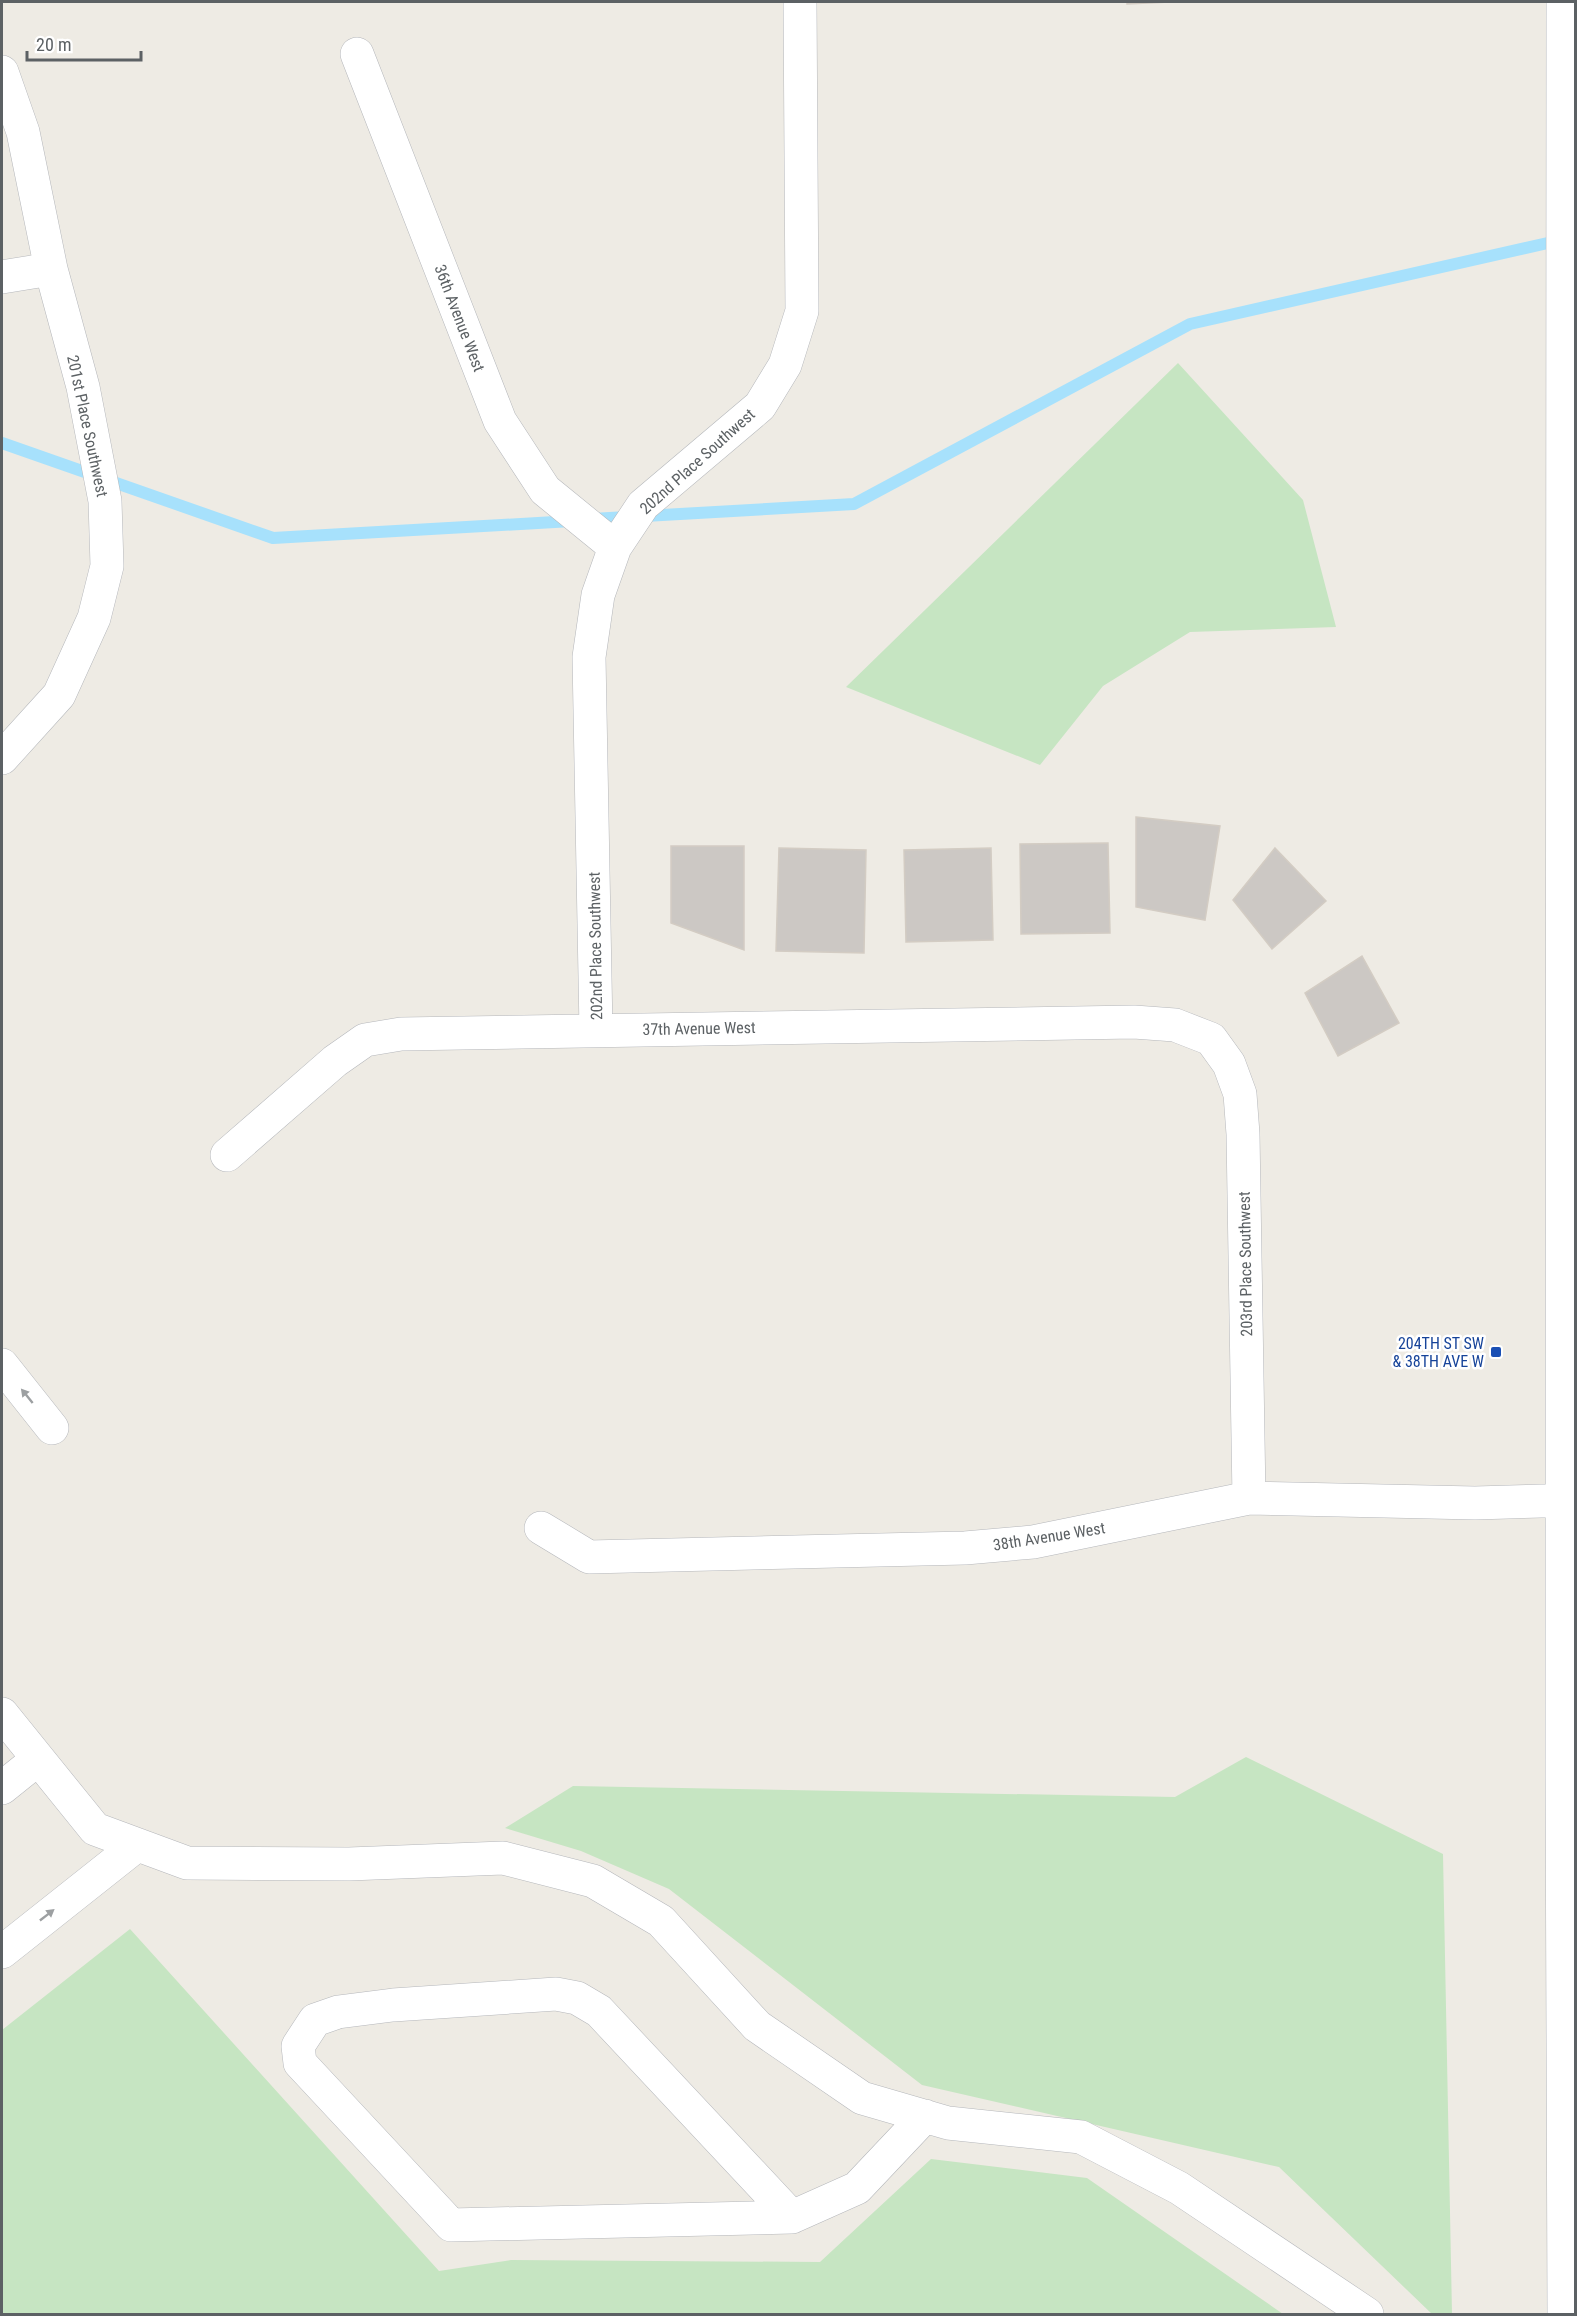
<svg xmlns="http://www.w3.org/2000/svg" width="1577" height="2316" viewBox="0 0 1577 2316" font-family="'Roboto Condensed',sans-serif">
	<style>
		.green { fill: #c6e5c2 }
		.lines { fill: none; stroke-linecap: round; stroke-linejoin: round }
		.stream { stroke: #a7e1fc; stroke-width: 12 }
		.building { fill: #ccc8c4; stroke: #d3ccc3; stroke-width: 1.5 }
		.minor-casing { stroke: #b5b7bb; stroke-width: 34 }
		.minor { stroke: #fff; stroke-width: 33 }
		.oneway { fill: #9da0a2 }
		.transit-dot { fill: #1a4fb4; stroke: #fff; stroke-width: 2 }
		.labels { text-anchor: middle; stroke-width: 5; stroke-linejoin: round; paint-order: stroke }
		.street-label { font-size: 16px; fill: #5c6164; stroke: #fff }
		.transit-label { font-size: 16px; fill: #164399; stroke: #fff; text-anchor: end }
	</style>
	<rect width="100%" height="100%" fill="#eeebe4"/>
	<path class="green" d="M1178 363 1303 500 1336 627 1190 632 1103 686 1040 765 846 687Z
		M1246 1757 1443 1854 1452 2314H1432L1279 2167 922 2085 669 1889 581 1851 505 1828 573 1786 1175 1797Z
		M130 1929 439 2271 511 2260 820 2262 931 2159 1087 2178 1283 2314H2V2030Z"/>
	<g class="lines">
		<path class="stream" d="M2 443 273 538 572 521
			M592 519 854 504 1190 324 1561 240"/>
	</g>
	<path class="building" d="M1127 2H1170L1127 4Z
		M1136 817 1220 826 1205 920 1136 907Z
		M1108 843 1110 933 1021 934 1020 844Z
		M671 846H744V950L671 923Z
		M779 848 866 850 864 953 776 951Z
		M991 848 993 940 906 942 904 850Z
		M1275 848 1326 901 1272 949 1233 900Z
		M1362 956 1399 1023 1338 1056 1305 993Z"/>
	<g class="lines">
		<g class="minor-casing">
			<path id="minor" d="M1563 2 1562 1769 1564 2314
				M357 54 500 421 545 490 615 547
				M2 72 23 132 51 269 83 387 105 501 107 566 94 618 59 695 2 758
				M2 277 51 269
				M596 1030 589 657 598 595 615 547 643 505 760 406 785 365 802 311 800 2
				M227 1155 335 1061 365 1040 401 1034 1134 1022 1175 1025 1211 1039 1229 1064 1240 1094 1243 1134 1249 1498
				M2 1365 52 1428
				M541 1528 589 1557 965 1548 1033 1542 1249 1498 1475 1503 1576 1500
				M2 1714 95 1829 187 1863 349 1864 503 1858 593 1881 661 1921 757 2026 862 2098 948 2123 1081 2137 1179 2188 1367 2314
				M2 1788 38 1759
				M2 1952 137 1845
				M792 2217 599 2011 577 1998 556 1994 393 2005 338 2012 315 2020 298 2046 300 2063 451 2225 792 2217 857 2188 925 2116"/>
		</g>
		<use href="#minor" class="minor"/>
	</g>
	<defs><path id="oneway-solid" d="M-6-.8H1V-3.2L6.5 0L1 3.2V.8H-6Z" transform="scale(1.5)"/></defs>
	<g class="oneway">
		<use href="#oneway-solid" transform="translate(27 1396) rotate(-129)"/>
		<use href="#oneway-solid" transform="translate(47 1915) rotate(-38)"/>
	</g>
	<rect class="transit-dot" x="1490" y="1346" width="12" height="12" rx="3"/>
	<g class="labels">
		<g class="street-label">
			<text transform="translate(460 318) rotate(69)" y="6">36th Avenue West</text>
			<text transform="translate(88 426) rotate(78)" y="6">201st Place Southwest</text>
			<text transform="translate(697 461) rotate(-42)" y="6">202nd Place Southwest</text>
			<text transform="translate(595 946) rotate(-91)" y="6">202nd Place Southwest</text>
			<text transform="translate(699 1028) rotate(-1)" y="6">37th Avenue West</text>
			<text transform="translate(1245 1264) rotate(-91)" y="6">203rd Place Southwest</text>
			<text transform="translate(1049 1536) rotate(-9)" y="6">38th Avenue West</text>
		</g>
		<g class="transit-label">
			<text x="1484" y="1349">204TH ST SW<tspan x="1484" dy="18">&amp; 38TH AVE W</tspan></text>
		</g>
	</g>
	<rect width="1577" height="2316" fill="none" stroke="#5c6164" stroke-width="6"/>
	<path d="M27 51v9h114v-9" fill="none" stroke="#5c6164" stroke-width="3"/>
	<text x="36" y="51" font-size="18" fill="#5c6164" stroke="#ffffff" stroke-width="4.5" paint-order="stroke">20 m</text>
</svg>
